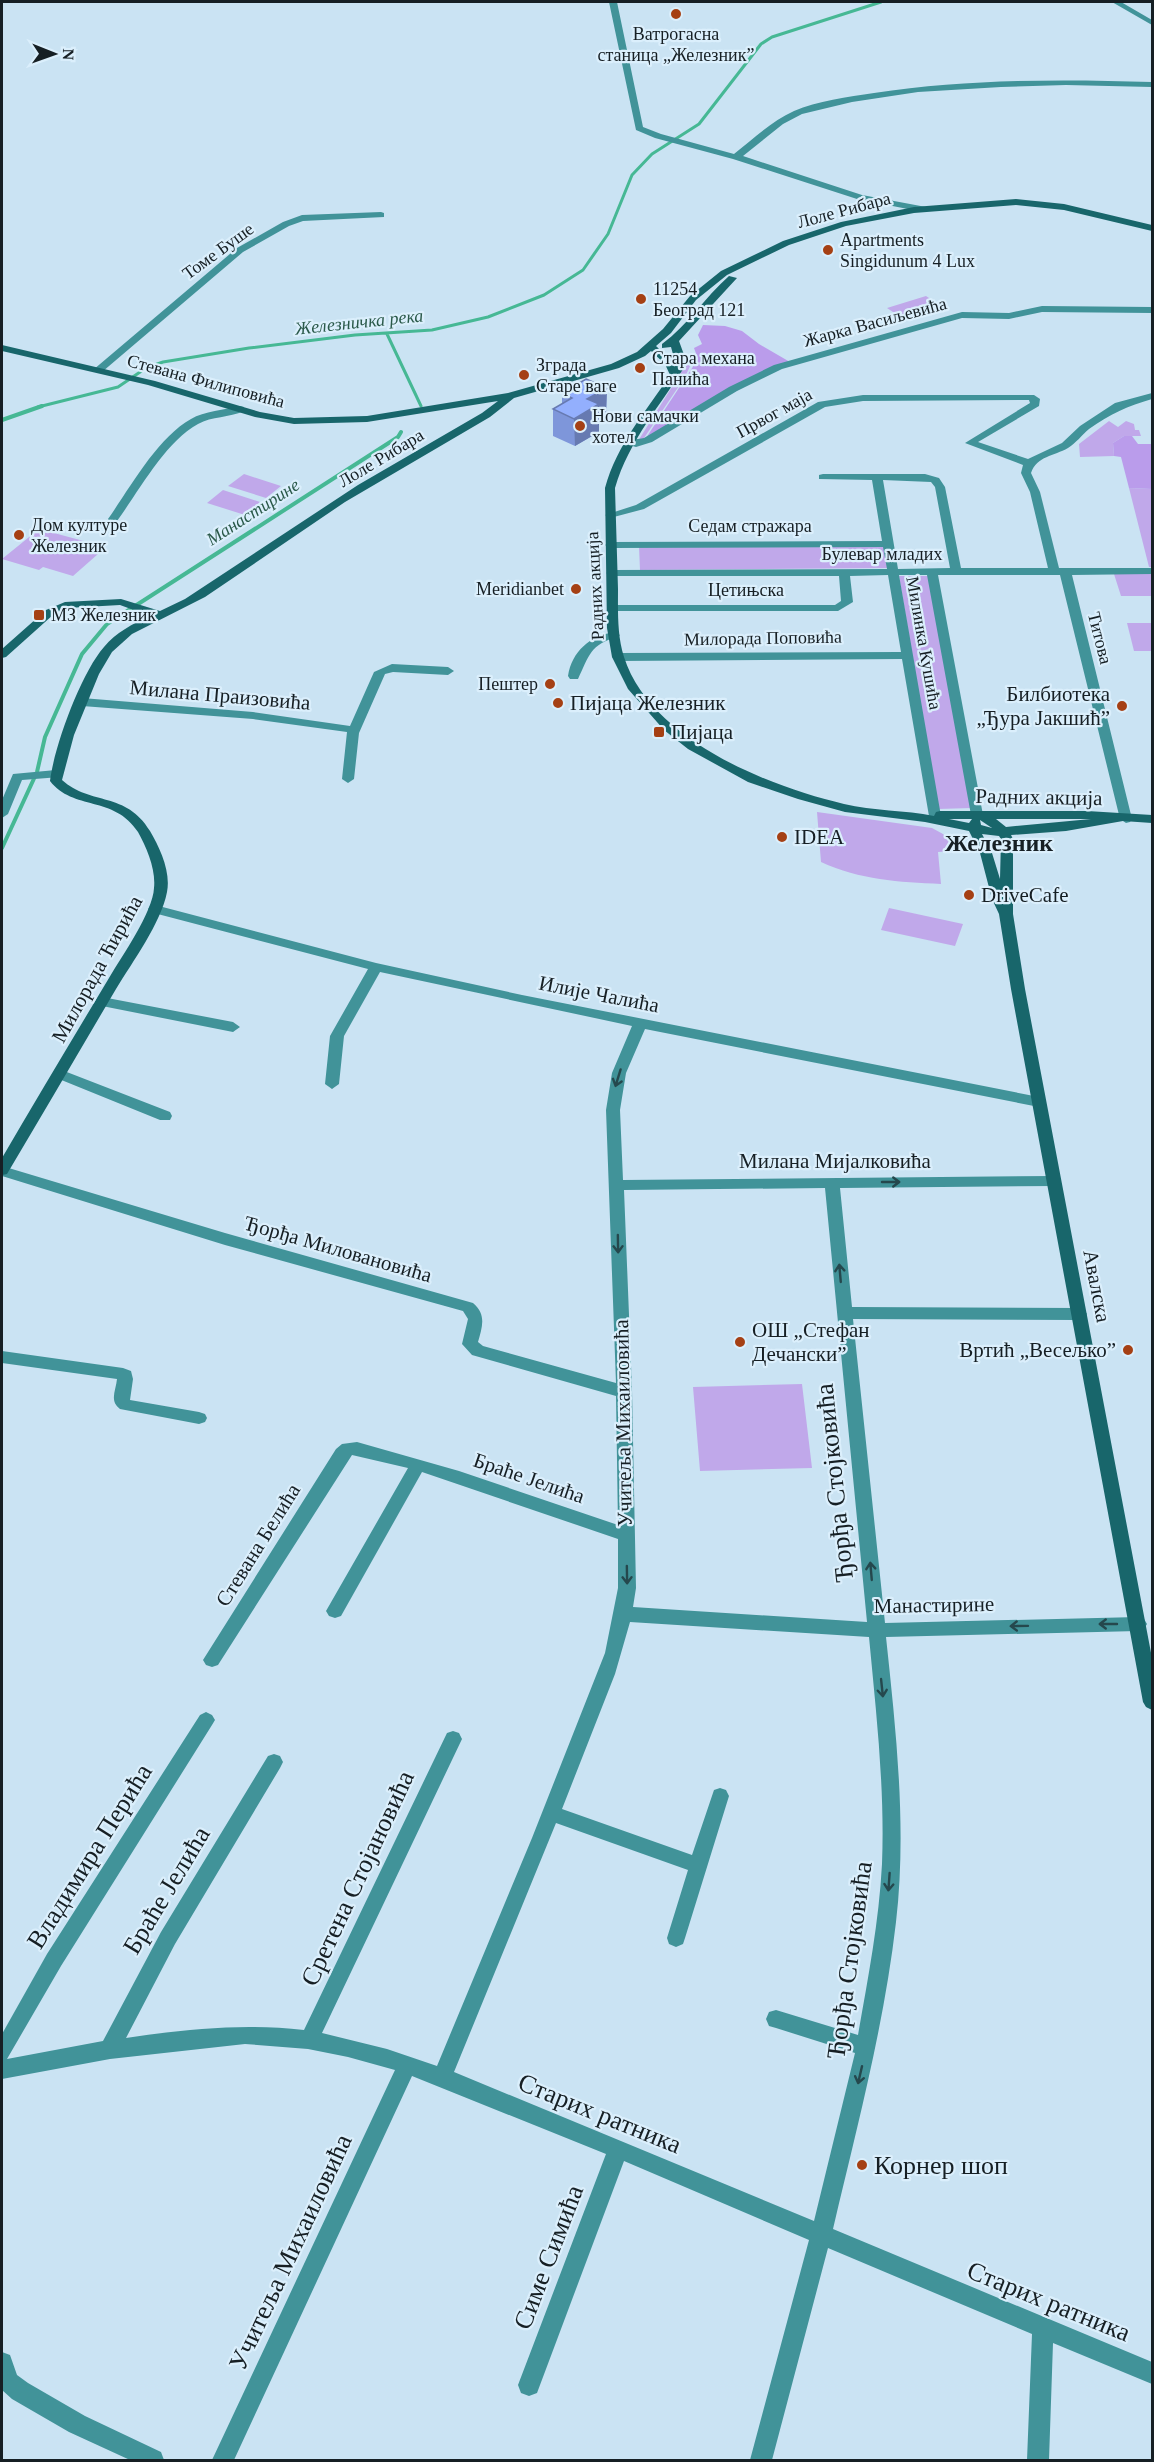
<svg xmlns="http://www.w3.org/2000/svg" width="1154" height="2462" viewBox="0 0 1154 2462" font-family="Georgia,serif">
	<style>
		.green { fill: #c0a8ea }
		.forest { fill: #ba9ceb }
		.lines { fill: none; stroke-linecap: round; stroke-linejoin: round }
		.stream-far1 { stroke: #46b894; stroke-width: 3 }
		.stream { stroke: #46b894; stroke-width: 4 }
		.street { fill: #419399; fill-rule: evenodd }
		.secondary { fill: #18666b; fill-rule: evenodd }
		.wall { fill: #7e96da }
		.shaded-wall { fill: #677ab1 }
		.building { fill: #93affd; stroke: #677ab1; stroke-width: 1.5 }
		.oneway { stroke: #25484d }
		.poi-dot { fill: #a54014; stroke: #dbeffc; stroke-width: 2 }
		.labels { text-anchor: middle; stroke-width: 4.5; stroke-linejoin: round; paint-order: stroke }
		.far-poi-label { font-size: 18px; fill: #161f24; stroke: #dbeffc; text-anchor: start }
		.far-street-label { font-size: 18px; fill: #161f24; stroke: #dbeffc }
		.far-water-label { font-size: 18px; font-style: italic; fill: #2a5949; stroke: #dbeffc }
		.poi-label { font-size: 21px; fill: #161f24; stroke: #dbeffc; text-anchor: start }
		.street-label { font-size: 21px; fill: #161f24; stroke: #dbeffc }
		.quarter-label { font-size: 24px; font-weight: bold; fill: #161f24; stroke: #dbeffc }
		.near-street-label { font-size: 26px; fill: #161f24; stroke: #dbeffc }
		.near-poi-label { font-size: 26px; fill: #161f24; stroke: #dbeffc; text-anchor: start }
	</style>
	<rect width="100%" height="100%" fill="#cae3f3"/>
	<path class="green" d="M926 296 941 306 902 318 887 308Z
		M687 363 691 364 685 377 642 441H638Z
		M1109 421 1118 427 1126 421 1134 424 1135 430H1139L1141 436H1124L1113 443 1114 456 1080 457 1079 444Z
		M244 474 281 486 266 498 228 486Z
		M1129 488 1152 489V567H1149Z
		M223 490 260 502 245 515 207 503Z
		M39 529 106 547 73 576 43 567 39 570 2 559Z
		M639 546H886L890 568 640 570Z
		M1114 574H1152V596H1121Z
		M899 576H929L972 808 938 809Z
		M1127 623H1152V651H1134Z
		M817 812 932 828 943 834 953 844V851L938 852 941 884C899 882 860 880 821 862Z
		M889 908 963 924 955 946 881 930Z
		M802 1384 812 1468 700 1471 693 1387Z"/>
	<path class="forest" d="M703 325 725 326 742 331 759 344 790 362 644 441 698 359 694 348 702 344 698 335Z
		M1124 436H1132L1138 444H1152V489L1129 488 1121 457 1114 456 1113 443Z"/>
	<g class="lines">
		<path class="stream-far1" d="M387 334 421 406
			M38 407 118 387 146 368 163 362 249 348 355 335 432 330 488 317 544 295 583 270 608 234 632 175 652 154 699 124 761 44 772 37 881 2"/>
		<path class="stream" d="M2 420 42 406
			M2 848 37 772 45 737 82 654 107 624 398 437 401 432"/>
		<path class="street" d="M609 2H617L643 127 661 134 734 154C753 139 772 121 794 111 817 101 848 97 874 93 966 79 1059 79 1152 82V87L1066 85 1001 87 918 92 852 102 802 114 783 124 743 156 862 195 926 207V211L923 212 857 199 733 159 655 138 636 130Z
			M1112 2H1121L1152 20V25Z
			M381 212 384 213V217L303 221 289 226 243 252 102 372 93 370 237 248 283 222 302 215Z
			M1042 306 1152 307V313L1042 312 1009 319 962 318 782 369 737 391 652 442 636 447 622 443C626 438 637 440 644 438L729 387 774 365 962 312 1009 313Z
			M1152 393V399C1128 406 1110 414 1089 429 1082 435 1076 443 1068 448 1054 456 1037 456 1031 473L1040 492 1059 568H1152V574L1072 575 1132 819 1130 822 1126 823 1120 819 1060 575H938L983 815 977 819 971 815 927 575H899L941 816 939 819H931L929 816 902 659 618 661 612 657 618 653 901 652 888 575 850 576 853 602 838 611H613L607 608 613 605H835L841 601 839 576H612L606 573 612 570 887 569 883 547 611 548 605 545 611 542 882 541 872 480 819 479V475L823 474H925L939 478 945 487 961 568H1048L1030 492 1021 473 1023 465 965 443 1030 403 1029 400 863 401 825 407 644 509 610 518 605 515 636 505 818 402 863 395H1034L1040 399 1039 406 978 442 1028 459 1062 443 1080 426 1115 403ZM883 480 931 482 935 487 950 568 898 569Z
			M240 406 244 407V411C229 418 212 416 198 424 165 442 139 491 117 521H109L108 519C130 488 157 438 191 419 204 411 225 410 240 406Z
			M614 632 620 635 618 637C590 644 589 656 578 679H570L568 676C572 651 590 636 614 632Z
			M392 664 448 667 454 671 448 675 393 672 385 674 359 733 354 779 348 783 342 779 347 732 253 719 82 706 76 702 82 698 253 712 350 726 374 672Z
			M56 770 60 771 62 774 60 777 22 780 8 814 2 818V800L13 774Z
			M155 905 376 963 522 995 1039 1097 1046 1102 1039 1107 645 1029 626 1073 620 1110 623 1180 1054 1176 1061 1181 1054 1186 840 1188 852 1307 1079 1308 1084 1310 1087 1314 1084 1318 1079 1320 853 1319 885 1623 1138 1617 1144 1619 1147 1624 1144 1629 1138 1631 886 1637C896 1731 907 1828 896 1922 884 2026 857 2127 833 2229L1152 2362V2384L1053 2343 1049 2460H1027L1032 2334 828 2248 772 2460H750L809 2240 624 2161 537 2393 529 2396 521 2393 518 2385 606 2154 412 2076 234 2460H212L395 2070 348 2057 308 2049 245 2044 110 2059 2 2079V2034L47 1954 200 1715 206 1712 212 1715 215 1720 212 1725 61 1966 7 2059 103 2041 161 1932 268 1756 274 1754 280 1756 283 1762 280 1768 175 1944 126 2038C186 2029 244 2023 304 2030L447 1733 453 1731 459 1733 462 1739 322 2033 387 2049 437 2066 532 1838 605 1653 618 1588V1539L422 1472 341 1616 335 1618 329 1616 326 1611 408 1468 352 1455 218 1665 212 1667 206 1665 203 1660 336 1449 342 1444 357 1442 459 1471 618 1525 616 1396 472 1355 462 1344 468 1319 463 1311 225 1245 2 1176V1166L225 1233 473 1303C487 1315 482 1327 478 1342L483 1346 616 1383 606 1110 612 1073 632 1026 380 972 344 1036 339 1084 332 1089 325 1084 330 1036 368 969 150 912 148 909 150 906ZM825 1188 867 1622 633 1607 636 1588 632 1390 624 1190ZM630 1622 869 1637C876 1712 885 1788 882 1864 879 1922 868 1978 858 2035L776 2010 769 2012 766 2019 769 2026 776 2028 855 2053 814 2221 454 2072 556 1823 688 1870 667 1938 669 1944 676 1947 683 1944 685 1938 729 1796 726 1790 720 1788 714 1790 692 1855 562 1809 615 1674Z
			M102 997 233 1022 240 1027 233 1032 97 1005 95 1002Z
			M59 1069 170 1112 172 1116 170 1120H160L54 1077 52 1074Z
			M2 1351 123 1368 131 1371 133 1379 130 1400 199 1412 205 1414 207 1418 205 1422 199 1424 120 1409C109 1401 116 1390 117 1379L2 1363Z
			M2 2352 10 2355 17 2375 28 2383 85 2416 161 2452 164 2460H130L69 2432 12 2399 2 2390Z"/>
		<path class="secondary" d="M1016 199 1064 204 1152 225V231L1064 210 1016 205 914 213 846 226 789 245 727 275 696 300 671 333 656 346 676 365 671 347 662 348V344C688 325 705 297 729 276L737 278 679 341 687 363C661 405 629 440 615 488 616 522 617 555 618 589 618 611 617 635 624 657 650 739 767 786 844 804 873 811 905 810 934 816L936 812 940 811H1087L1152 815V823L1123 821 1066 831 1011 835 1013 839V914L1025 989 1152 1658V1710L1146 1707 1143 1702 1011 989 999 914 992 899 980 853 969 831 925 822 845 812 798 799 748 782 688 749 664 730 628 689 612 657 607 628 605 488C617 444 645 413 670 375L665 364 651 351 645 356 619 368 514 398 490 417 345 502 205 597 132 634 112 652 99 674 74 735 62 780C91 806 126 791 150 831 160 848 171 872 167 892 161 923 133 961 116 989 80 1050 44 1112 7 1174L2 1175V1158C37 1098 73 1038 109 978 122 956 153 912 154 888 156 870 147 848 138 832 114 795 73 811 50 781 54 747 81 673 104 647 116 632 133 624 150 616L120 605 67 608 54 614 6 657 2 658V649L46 610 65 602 121 599 160 611 185 599 358 485 482 413 498 401 367 422 294 424 255 417 148 385 2 351V345L155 381 260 412 294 418 367 416 508 393 611 364 637 352 663 329 690 296 721 271 783 241 841 222 914 207ZM949 819H972L969 823ZM996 819H1091L1006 827ZM980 820 992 828 981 825ZM982 834 999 836 1001 839 1000 879 992 853Z"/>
	</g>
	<path class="wall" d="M607 388 606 415 599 420V432L575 446 553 436V409L562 404V393Z"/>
	<path class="shaded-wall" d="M607 388 606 415 599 420V432L575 446 574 419 587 399Z"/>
	<path class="building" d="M586 379 607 388 587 399 599 404 574 419 553 409 572 398 562 393Z"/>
	<defs><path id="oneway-shaft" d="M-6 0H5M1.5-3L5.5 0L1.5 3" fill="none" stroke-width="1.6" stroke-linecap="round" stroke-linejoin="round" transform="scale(1.5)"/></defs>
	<g class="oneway">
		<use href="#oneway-shaft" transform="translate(618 1078) rotate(107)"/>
		<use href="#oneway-shaft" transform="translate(891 1182)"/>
		<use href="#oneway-shaft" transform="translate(618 1244) rotate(89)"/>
		<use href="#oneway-shaft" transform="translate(840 1273) rotate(-95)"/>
		<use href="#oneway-shaft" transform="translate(871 1571) rotate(-95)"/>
		<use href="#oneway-shaft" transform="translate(627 1575) rotate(89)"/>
		<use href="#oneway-shaft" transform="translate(1108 1624) rotate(180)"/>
		<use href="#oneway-shaft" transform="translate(1019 1626) rotate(179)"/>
		<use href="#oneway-shaft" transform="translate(882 1688) rotate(84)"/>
		<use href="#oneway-shaft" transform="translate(889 1882) rotate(94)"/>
		<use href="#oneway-shaft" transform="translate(860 2075) rotate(103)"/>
	</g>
	<g class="poi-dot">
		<circle cx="676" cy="14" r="6"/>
		<circle cx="828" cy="250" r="6"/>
		<circle cx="641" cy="299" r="6"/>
		<circle cx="640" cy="368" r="6"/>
		<circle cx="524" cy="375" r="6"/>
		<circle cx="580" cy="426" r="6"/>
		<circle cx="19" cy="535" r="6"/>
		<circle cx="576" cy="589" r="6"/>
		<rect x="33" y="609" width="12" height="12" rx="3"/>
		<circle cx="550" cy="684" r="6"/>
		<circle cx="558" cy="703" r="6"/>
		<circle cx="1122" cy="706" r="6"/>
		<rect x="653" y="726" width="12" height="12" rx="3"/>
		<circle cx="782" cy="837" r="6"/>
		<circle cx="969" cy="895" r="6"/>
		<circle cx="740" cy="1342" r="6"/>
		<circle cx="1128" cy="1350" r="6"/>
		<circle cx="862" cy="2165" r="6"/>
	</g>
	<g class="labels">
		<g class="far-poi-label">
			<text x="676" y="40" text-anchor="middle">Ватрогасна<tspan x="676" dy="21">станица „Железник”</tspan></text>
			<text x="840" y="246">Apartments<tspan x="840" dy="21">Singidunum 4 Lux</tspan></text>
			<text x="653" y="295">11254<tspan x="653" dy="21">Београд 121</tspan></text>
			<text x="652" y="364">Стара механа<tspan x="652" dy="21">Панића</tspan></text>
			<text x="536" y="371">Зграда<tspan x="536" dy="21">Старе ваге</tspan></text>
			<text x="592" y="422">Нови самачки<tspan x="592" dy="21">хотел</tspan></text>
			<text x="31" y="531">Дом културе<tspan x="31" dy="21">Железник</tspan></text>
			<text x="564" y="595" text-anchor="end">Meridianbet</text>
			<text x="51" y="621">МЗ Железник</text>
			<text x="538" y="690" text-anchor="end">Пештер</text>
		</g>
		<g class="far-street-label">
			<text transform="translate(844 210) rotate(-15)" y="6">Лоле Рибара</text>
			<text transform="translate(218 251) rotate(-36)" y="6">Томе Буше</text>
			<text transform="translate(875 322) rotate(-15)" y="6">Жарка Васиљевића</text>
			<text transform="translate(206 381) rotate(15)" y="6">Стевана Филиповића</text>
			<text transform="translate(774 413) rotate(-29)" y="6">Првог маја</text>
			<text transform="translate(381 458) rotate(-31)" y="6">Лоле Рибара</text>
			<text x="750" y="532">Седам стражара</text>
			<text x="882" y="560">Булевар младих</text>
			<text transform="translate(595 586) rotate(-93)" y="6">Радних акција</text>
			<text x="746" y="596">Цетињска</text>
			<text transform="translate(763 638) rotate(-1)" y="6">Милорада Поповића</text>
			<text transform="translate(1100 638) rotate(76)" y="6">Титова</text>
			<text transform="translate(924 643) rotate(80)" y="6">Милинка Кушића</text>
		</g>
		<g class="far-water-label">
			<text transform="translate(359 322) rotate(-6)" y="6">Железничка река</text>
			<text transform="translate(253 512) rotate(-33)" y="6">Манастирине</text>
		</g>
		<g class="poi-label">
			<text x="1110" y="701" text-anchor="end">Билбиотека<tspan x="1110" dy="24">„Ђура Јакшић”</tspan></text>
			<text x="570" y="710">Пијаца Железник</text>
			<text x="671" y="739">Пијаца</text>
			<text x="794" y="844">IDEA</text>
			<text x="981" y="902">DriveCafe</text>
			<text x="752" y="1337">ОШ „Стефан<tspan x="752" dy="24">Дечански”</tspan></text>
			<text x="1116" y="1357" text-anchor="end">Вртић „Весељко”</text>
		</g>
		<g class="street-label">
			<text transform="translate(220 695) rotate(5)" y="7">Милана Праизовића</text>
			<text transform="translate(1039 797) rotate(1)" y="7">Радних акција</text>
			<text transform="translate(97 969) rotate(-61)" y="7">Милорада Ћирића</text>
			<text transform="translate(599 994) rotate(11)" y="7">Илије Чалића</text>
			<text x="835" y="1168">Милана Мијалковића</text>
			<text transform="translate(338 1249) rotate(16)" y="7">Ђорђа Миловановића</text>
			<text transform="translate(1097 1286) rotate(79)" y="7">Авалска</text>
			<text transform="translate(623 1423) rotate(-91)" y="7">Учитеља Михаиловића</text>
			<text transform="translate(529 1478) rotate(19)" y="7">Браће Јелића</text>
			<text transform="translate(258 1545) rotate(-58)" y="7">Стевана Белића</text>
			<text transform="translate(934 1605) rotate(-1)" y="7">Манастирине</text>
		</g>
		<g class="quarter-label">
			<text x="999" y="851">Железник</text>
		</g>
		<g class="near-street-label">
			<text transform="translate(834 1483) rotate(-96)" y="9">Ђорђа Стојковића</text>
			<text transform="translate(89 1856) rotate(-58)" y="9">Владимира Перића</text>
			<text transform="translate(357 1878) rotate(-65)" y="9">Сретена Стојановића</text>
			<text transform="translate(166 1890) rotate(-59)" y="9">Браће Јелића</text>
			<text transform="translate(849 1960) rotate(-82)" y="9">Ђорђа Стојковића</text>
			<text transform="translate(600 2113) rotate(22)" y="9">Старих ратника</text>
			<text transform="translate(290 2252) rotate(-65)" y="9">Учитеља Михаиловића</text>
			<text transform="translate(548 2257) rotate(-69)" y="9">Симе Симића</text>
			<text transform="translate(1049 2301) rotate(22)" y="9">Старих ратника</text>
		</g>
		<g class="near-poi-label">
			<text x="874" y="2174">Корнер шоп</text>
		</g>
	</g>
	<rect width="1154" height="2462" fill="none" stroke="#161f24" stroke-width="6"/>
	<g transform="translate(54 54) rotate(91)" stroke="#dbeffc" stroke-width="4.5" paint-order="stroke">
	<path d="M0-4.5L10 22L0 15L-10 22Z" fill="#161f24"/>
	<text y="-9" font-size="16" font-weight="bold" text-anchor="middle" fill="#161f24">N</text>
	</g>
</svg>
